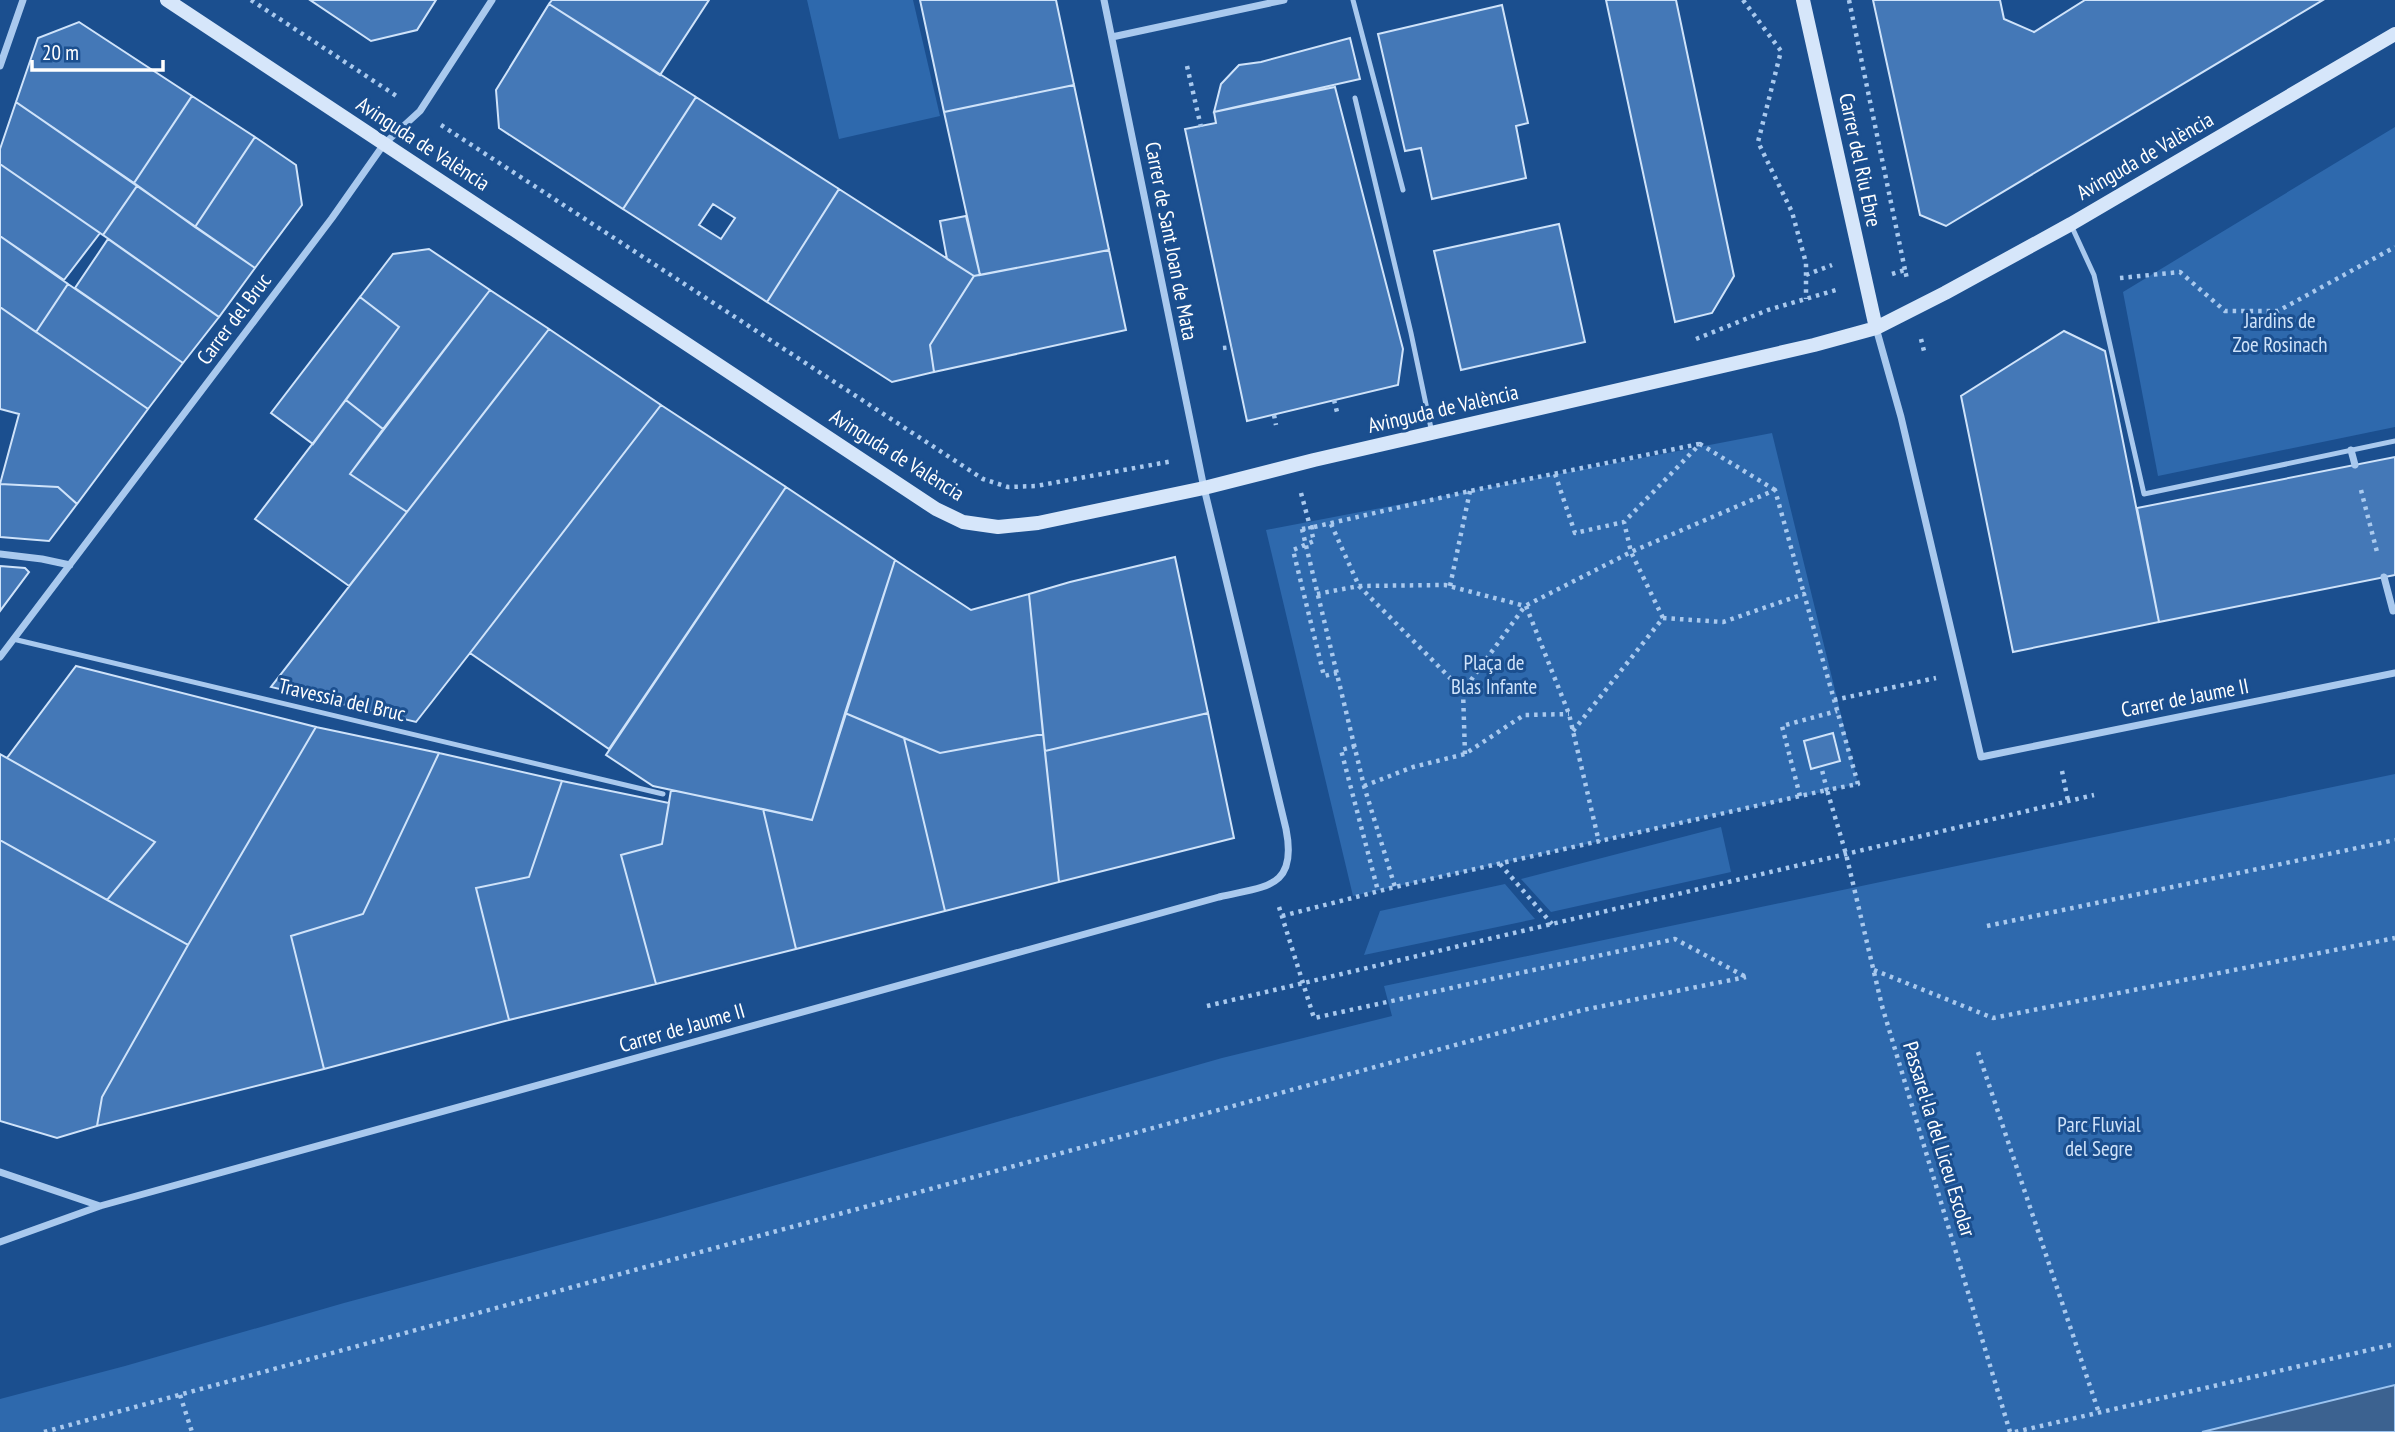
<svg xmlns="http://www.w3.org/2000/svg" width="2395" height="1432" viewBox="0 0 2395 1432" font-family="'PT Sans Narrow',sans-serif">
	<style>
		.green { fill: #2e69ad }
		.water { fill: #3c6290; stroke: #9cc4f0; stroke-width: 2 }
		.building { fill: #4478b7; stroke: #cfe3fa; stroke-width: 2; fill-rule: evenodd }
		.lines { fill: none; stroke-linecap: round; stroke-linejoin: round }
		.path { stroke: #a9c9ee; stroke-width: 4.5; stroke-dasharray: 3.5 5; stroke-linecap: butt }
		.lane { stroke: #a9c9ee; stroke-width: 5 }
		.street { stroke: #a9c9ee; stroke-width: 7 }
		.secondary { stroke: #d6e6fa; stroke-width: 14 }
		.path-bridge { stroke: #a9c9ee; stroke-width: 4.5; stroke-dasharray: 3.5 5; stroke-linecap: butt }
		.labels { text-anchor: middle; stroke-width: 6; stroke-linejoin: round; paint-order: stroke }
		.street-label { font-size: 21px; fill: #fff; stroke: #1b4f8f }
		.park-label { font-size: 21px; fill: #cfe3fa; stroke: #1b4f8f }
	</style>
	<rect width="100%" height="100%" fill="#1b4f8f"/>
	<path class="green" d="M807 0H913L940 116 839 139Z
		M2395 127V427L2158 476 2123 292Z
		M1772 433 1858 784 1353 896 1266 530Z
		M2395 774V1432H0V1399L125 1366 344 1303 660 1218 1222 1058 1392 1016 1384 986Z
		M1721 827 1731 872 1551 912 1521 879Z
		M1505 884 1535 919 1364 955 1380 911Z"/>
	<path class="water" d="M2395 1385V1432H2202Z"/>
	<path class="building" d="M310 0H436L417 30 371 41Z
		M552 0H709L660 75 549 4Z
		M920 0H1056L1074 85 944 112Z
		M1606 0H1676L1734 276 1712 313 1675 322Z
		M1873 0H2000L2004 19 2034 32 2085 0H2323L1946 226 1920 215Z
		M549 4 696 97 623 209 499 128 496 90Z
		M1502 5 1528 123 1516 126 1526 178 1432 199 1421 148 1405 151 1378 34Z
		M79 22 192 96 134 183 16 102 38 38Z
		M1350 38 1360 79 1214 112 1221 84 1239 65 1261 62Z
		M1074 85 1109 250 980 275 944 112Z
		M1335 87 1403 349 1398 385 1247 421 1185 129 1216 123 1214 112Z
		M192 96 255 137 195 227 134 183Z
		M696 97 839 189 767 302 623 209ZM713 204 735 218 721 239 699 225Z
		M16 102 137 186 103 235 0 164V149Z
		M255 137 296 165 302 205 255 268 195 227Z
		M0 164 100 233 64 280 0 236Z
		M137 186 255 268 219 317 103 235Z
		M839 189 974 276 930 345 934 372 892 382 767 302Z
		M966 216 980 275 974 276 947 259 940 221Z
		M1559 224 1585 342 1461 370 1434 251Z
		M0 236 68 284 36 332 0 307Z
		M108 239 219 317 183 363 75 288Z
		M429 249 490 290 383 429 346 400 399 327 360 297 393 254Z
		M1109 250 1126 330 934 372 930 345 974 276Z
		M68 284 183 363 148 409 36 332Z
		M490 290 549 329 407 512 350 474Z
		M360 297 399 327 313 444 271 413Z
		M0 307 148 409 77 504 58 487 0 484 19 414 0 409Z
		M549 329 661 405 470 653 416 722 271 687Z
		M2064 331 2105 351 2159 622 2013 652 1961 396Z
		M346 400 383 429 350 474 407 512 349 586 255 519Z
		M661 405 786 487 609 749 470 653Z
		M2395 457V575L2159 622 2137 508Z
		M0 484 58 487 77 504 49 541 0 537Z
		M786 487 895 560 812 820 653 786 606 755Z
		M1175 557 1208 713 1045 751 1029 594 1070 582Z
		M895 560 971 610 1029 594 1043 734 940 753 845 713Z
		M0 566 25 568 29 572 0 611Z
		M76 666 316 727 188 945 107 900 155 842 7 758Z
		M845 713 904 738 945 911 796 949 763 809 812 820Z
		M1208 713 1234 838 1059 882 1045 751Z
		M316 727 439 753 363 914 291 936 324 1069 97 1126 102 1097 188 945Z
		M1833 733 1840 761 1811 769 1804 741Z
		M1043 734 1059 882 945 911 904 738 940 753Z
		M439 753 562 781 529 877 476 888 509 1020 324 1069 291 936 363 914Z
		M0 754 155 842 107 900 0 840Z
		M562 781 669 803 662 844 621 855 656 984 509 1020 476 888 529 877Z
		M671 790 763 809 796 949 656 984 621 855 662 844Z
		M0 840 188 945 102 1097 97 1126 57 1138 0 1121Z"/>
	<g class="lines">
		<path class="path" d="M251 0 398 97
			M1743 0 1781 51 1758 142 1792 212 1806 263V299
			M1849 0 1905 270 1908 272
			M1187 66 1201 127
			M441 125 983 479 1008 487 1036 486 1173 461
			M1892 274 1905 270 1907 279
			M1806 275 1832 265
			M2120 278 2180 272 2225 311H2278L2395 247
			M1696 339 1768 310 1836 290
			M1921 339 1924 351
			M1223 348 1232 347
			M1334 400 1337 412
			M1274 415 1276 425
			M1555 474 1575 533 1624 522
			M1775 490 1700 444 1624 522 1631 552 1775 490 1804 594
			M2361 490 2377 552
			M1301 493 1314 541 1293 550 1324 676 1337 673
			M1331 524 1359 586 1463 691
			M1314 527 1470 491 1699 444
			M1302 529 1364 786 1395 887
			M1450 586 1470 491
			M1317 594 1359 586 1445 585 1525 606
			M1526 606 1569 714 1599 842
			M1663 618 1723 622 1804 594 1858 784 1827 790 1821 766
			M1834 700 1936 678
			M1355 746 1341 750 1378 891
			M1465 754 1463 691 1525 606 1631 552 1663 618 1573 731
			M2062 771 2068 801
			M1364 786 1413 767 1465 754 1524 715 1569 714
			M1800 796 1782 726 1837 711
			M1500 864 1552 924
			M1279 907 1314 1018 1675 939 1746 977
			M1282 916 1395 887 1827 790 1846 854 1882 1006 2010 1432
			M1987 926 2395 840
			M1874 970 1993 1018 2395 938
			M1207 1006 2094 795
			M1978 1052 2099 1413
			M180 1395 192 1432
			M44 1432 1583 1010 1746 977
			M2015 1432 2395 1344"/>
		<path class="lane" d="M1353 0 1403 190
			M1355 98 1411 333 1432 433
			M2071 225 2094 275 2144 494 2395 441
			M13 639 663 794"/>
		<path class="street" d="M1112 37 1284 0
			M0 66 23 0
			M1876 328 1901 417 1981 757 2395 673
			M2351 450 2355 465
			M0 554 42 559 70 565
			M2384 577 2393 611
			M0 657 332 218 384 144 420 111 492 0
			M0 1172 100 1206
			M0 1242 100 1206 1219 897C1265 886 1298 889 1286 829L1204 488 1104 0"/>
		<path class="secondary" d="M167 0 936 509 963 522 998 527 1038 523 1204 488 1314 460 1814 345 1876 328 1945 293 2071 224 2395 34
			M1803 0 1876 328"/>
		<path class="path-bridge" d="M1302 529 1314 527"/>
	</g>
	<g class="labels">
		<g class="street-label">
			<text transform="translate(423 144) rotate(33)" y="7">Avinguda de València</text>
			<text transform="translate(2145 156) rotate(-30)" y="7">Avinguda de València</text>
			<text transform="translate(1860 160) rotate(78)" y="7">Carrer del Riu Ebre</text>
			<text transform="translate(1171 241) rotate(79)" y="7">Carrer de Sant Joan de Mata</text>
			<text transform="translate(234 319) rotate(-53)" y="7">Carrer del Bruc</text>
			<text transform="translate(1443 409) rotate(-13)" y="7">Avinguda de València</text>
			<text transform="translate(897 455) rotate(32)" y="7">Avinguda de València</text>
			<text transform="translate(2185 698) rotate(-11)" y="7">Carrer de Jaume II</text>
			<text transform="translate(342 700) rotate(13)" y="7">Travessia del Bruc</text>
			<text transform="translate(682 1028) rotate(-16)" y="7">Carrer de Jaume II</text>
			<text transform="translate(1939 1139) rotate(73)" y="7">Passarel·la del Liceu Escolar</text>
		</g>
		<g class="park-label">
			<text x="2280" y="328">Jardins de<tspan x="2280" dy="24">Zoe Rosinach</tspan></text>
			<text x="1494" y="670">Plaça de<tspan x="1494" dy="24">Blas Infante</tspan></text>
			<text x="2099" y="1132">Parc Fluvial<tspan x="2099" dy="24">del Segre</tspan></text>
		</g>
	</g>
	<path d="M32 60v10h131v-10" fill="none" stroke="#ffffff" stroke-width="3.5"/>
	<text x="42" y="60" font-size="21" fill="#ffffff" stroke="#1b4f8f" stroke-width="5" paint-order="stroke">20 m</text>
</svg>
